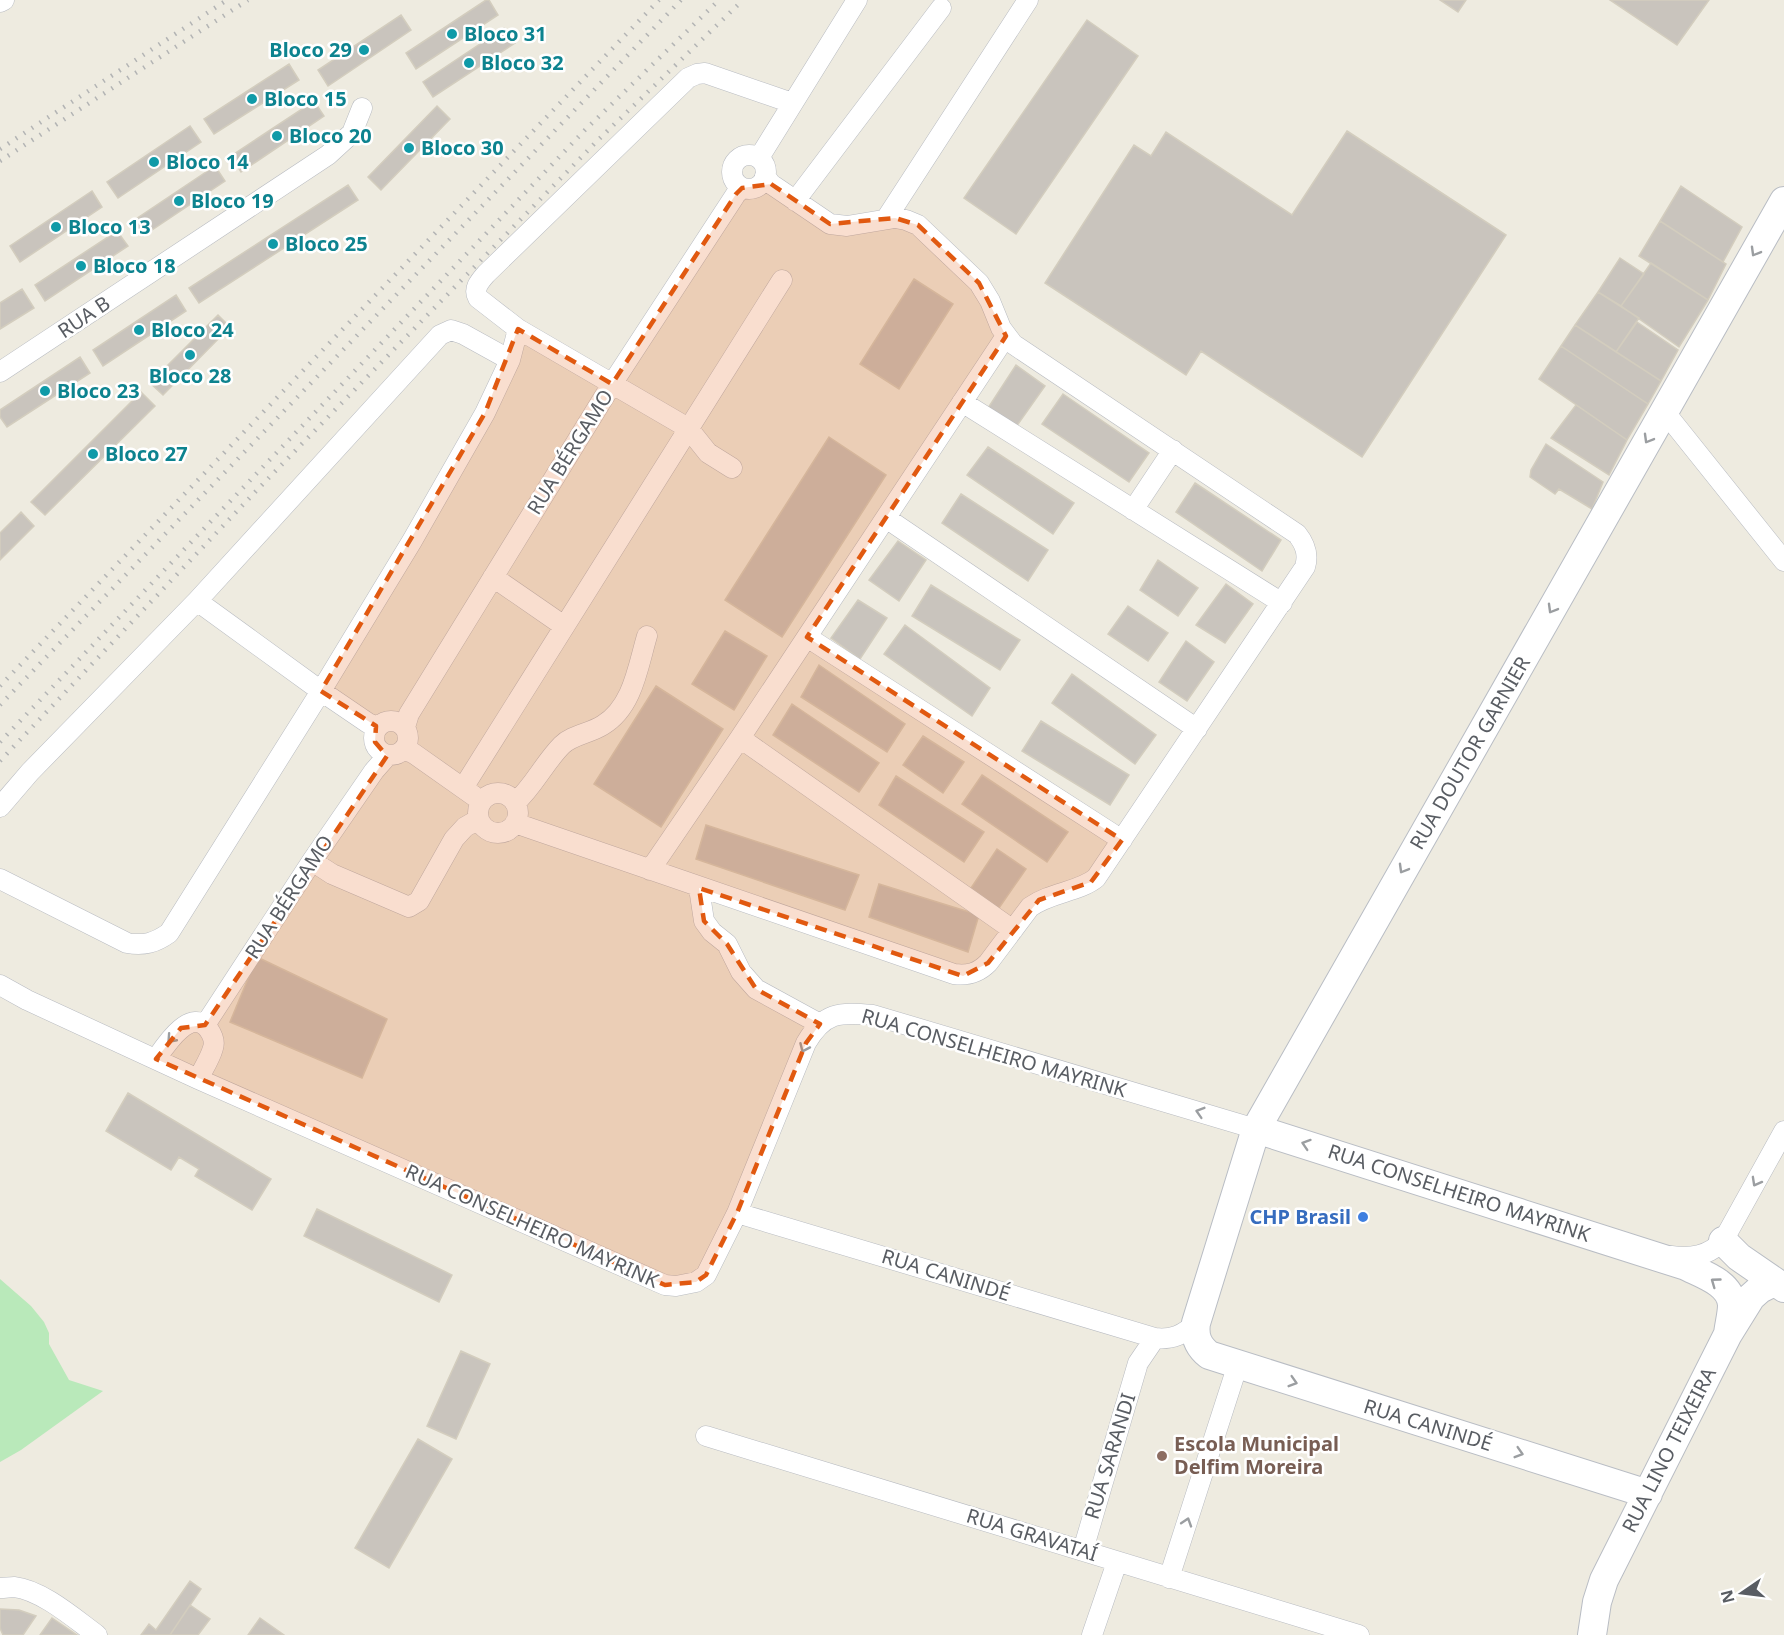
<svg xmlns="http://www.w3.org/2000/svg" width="1784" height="1635" viewBox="0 0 1784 1635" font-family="'Noto Sans',sans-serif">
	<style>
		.green { fill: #b9e9ba }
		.building { fill: #c9c4bd; stroke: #d3cdbe; stroke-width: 1.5 }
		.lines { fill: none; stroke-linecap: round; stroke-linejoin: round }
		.minor-casing { stroke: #b8bbc1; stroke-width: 21 }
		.secondary-casing { stroke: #b9bdc4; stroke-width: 30 }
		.minor { stroke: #fff; stroke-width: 20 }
		.secondary { stroke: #fff; stroke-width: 28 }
		.rail { stroke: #b3b4b4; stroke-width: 4.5; stroke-dasharray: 1.5 8; stroke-linecap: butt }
		.oneway { stroke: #9b9ea1 }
		.marked { fill: #e15910; fill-opacity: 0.2; stroke: #e15910; stroke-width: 4.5; stroke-dasharray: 12 8; stroke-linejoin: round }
		.culture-dot { fill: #0f9aa8; stroke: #fff; stroke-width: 2 }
		.shop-dot { fill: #3f7fe0; stroke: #fff; stroke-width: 2 }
		.education-dot { fill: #8d6e63; stroke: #fff; stroke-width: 2 }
		.labels { text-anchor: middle; stroke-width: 5; stroke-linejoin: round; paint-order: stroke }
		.culture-label { font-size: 20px; font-weight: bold; fill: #0d838f; stroke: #fff; text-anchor: start }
		.street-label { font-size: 20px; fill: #595d63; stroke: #fff }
		.shop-label { font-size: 20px; font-weight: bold; fill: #366cbe; stroke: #fff; text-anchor: end }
		.education-label { font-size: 20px; font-weight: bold; fill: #785e54; stroke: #fff; text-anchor: start }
	</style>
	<rect width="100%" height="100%" fill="#eeebe0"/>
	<path class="green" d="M0 1279 31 1306 44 1322 49 1333V1344L69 1380 103 1391 21 1450 0 1462Z"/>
	<path class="building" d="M486 0H489L498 15 416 69 406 53Z
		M1440 0H1466L1458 12Z
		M1610 0H1709L1677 45Z
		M401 15 411 30 328 86 318 70Z
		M1087 20 1138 56 1016 234 964 198Z
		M504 28 515 43 433 97 423 82Z
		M289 64 299 80 214 134 204 119Z
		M314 101 324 116 241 172 231 156Z
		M437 106 450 119 381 190 368 177Z
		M190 126 201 142 118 198 107 182Z
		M1347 131 1506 235 1362 457 1201 351 1186 375 1045 283 1134 145 1151 156 1166 132 1292 215Z
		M215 166 225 181 143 236 133 221Z
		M348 185 358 200 199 303 189 288Z
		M1681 186 1742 227 1723 262 1660 221Z
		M92 191 102 207 20 262 10 246Z
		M1660 221 1726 264 1708 300 1639 256Z
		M117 231 128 246 45 301 35 285Z
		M1620 258 1644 274 1621 306 1598 292Z
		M1651 263 1708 300 1679 347 1621 306Z
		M914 279 953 304 899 389 860 364Z
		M22 289 34 308 0 329V303Z
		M1598 292 1639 318 1616 352 1575 325Z
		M176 295 186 311 103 366 93 350Z
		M218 315 230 327 163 395 150 383Z
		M1637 322 1678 350 1661 381 1616 352Z
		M1575 325 1661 381 1648 404 1561 346Z
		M1561 346 1648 404 1627 440 1539 379Z
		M80 357 90 373 7 427 0 417V410Z
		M1016 365 1045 386 1016 427 988 408Z
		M141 392 155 406 45 515 31 502Z
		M1063 394 1149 453 1129 482 1042 424Z
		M1576 405 1627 440 1609 475 1551 438Z
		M829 437 886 475 782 637 725 600Z
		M1546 444 1603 482 1592 509 1559 489 1555 494 1530 477 1531 470Z
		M988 447 1074 503 1053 534 967 475Z
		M1195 483 1281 540 1262 571 1176 512Z
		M961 494 1048 550 1028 581 942 523Z
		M21 512 34 526 0 560V533Z
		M898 541 926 560 899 601 869 580Z
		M1158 560 1198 588 1178 616 1140 590Z
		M1226 584 1253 604 1225 643 1196 625Z
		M931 585 1020 640 1000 670 912 616Z
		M858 600 887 618 860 659 831 638Z
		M1128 606 1168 633 1148 661 1108 634Z
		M905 625 990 688 972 716 884 654Z
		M725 631 767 656 734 710 692 684Z
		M1186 641 1214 662 1187 701 1159 682Z
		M819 665 905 724 887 752 801 697Z
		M1072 674 1156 735 1135 764 1052 703Z
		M656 686 723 729 661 827 594 784Z
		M792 704 879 763 859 792 773 735Z
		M1041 721 1129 775 1110 805 1022 751Z
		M923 736 964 762 943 793 903 765Z
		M982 775 1068 832 1047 862 962 804Z
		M896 776 984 832 964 862 879 805Z
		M706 825 859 875 845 910 696 859Z
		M997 849 1026 869 999 908 971 888Z
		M879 884 979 915 968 952 869 917Z
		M257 957 387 1019 362 1078 230 1022Z
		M128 1093 271 1179 252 1210 195 1176 199 1169 179 1157 171 1170 106 1131Z
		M317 1209 452 1275 439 1302 304 1236Z
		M461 1351 490 1364 456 1439 427 1426Z
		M418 1439 452 1459 389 1568 355 1548Z
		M190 1581 201 1589 170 1635H141L149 1624 156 1630Z
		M190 1605 210 1619 198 1635H170Z
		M0 1609 19 1610 36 1616 23 1635H3L0 1628Z
		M52 1618 77 1635H40Z
		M260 1618 284 1635H248Z"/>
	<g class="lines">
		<g class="minor-casing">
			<path id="minor" d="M0 2 4 0
				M732 172a17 17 0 1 1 34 0a17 17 0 1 1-34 0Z
				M760 159 762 153 857 0
				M795 201 941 8
				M886 219 1028 0
				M0 372 328 155 352 133 362 108
				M962 402 1282 603
				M1664 411 1784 561
				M732 468 708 453 688 428 518 329 478 298C473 289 479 282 486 274L688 78 697 74 705 73 792 103
				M1133 510 1173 450
				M886 518 1197 729
				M493 577 564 626
				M197 601 321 691 368 723 378 727
				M807 637 1122 840
				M374 738a17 17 0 1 1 34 0a17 17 0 1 1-34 0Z
				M405 727 409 714 612 384 736 194 742 188
				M740 738 1013 930
				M404 750 413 753 474 796
				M463 788 782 280
				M478 813a20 20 0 1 1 40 0a20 20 0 1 1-40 0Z
				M515 803C534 786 544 763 562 745 572 735 591 733 603 725 633 707 638 666 647 636
				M0 807 30 772 197 601 440 335 451 330 463 334 510 360
				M515 823 954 974C968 976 978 973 988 963L1030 907C1051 892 1079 892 1096 878L1305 567C1309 554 1305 544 1297 534L1013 344 1001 328 990 301 979 283 918 225 906 220 895 218 847 226 830 224 771 184 765 176
				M312 861 332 874 409 907 419 901 454 839 465 827 479 819
				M650 870 740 738 1006 336
				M0 879 127 943C144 946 155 943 169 933L321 691 412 541 485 413 510 360 518 329
				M699 888 704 921 712 932 727 944 741 972 756 989 820 1024
				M0 985 27 1000 198 1079 665 1285 676 1286 696 1282 706 1275 737 1213 806 1043C824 1012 839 1012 873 1015L1256 1129
				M205 1025 312 861 374 771 388 755
				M156 1059C165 1046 191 1005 209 1030 213 1036 215 1042 213 1048 210 1059 203 1069 198 1079
				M737 1213 1155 1338C1172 1340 1183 1335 1196 1323
				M1671 1256C1691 1259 1708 1256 1723 1241L1784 1131
				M706 1436 1359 1635
				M1083 1550 1138 1363 1155 1338
				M1169 1578 1238 1364
				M0 1588C5 1588 10 1587 14 1587 42 1590 75 1619 97 1635
				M1092 1635 1117 1562"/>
		</g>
		<g class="secondary-casing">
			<path id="secondary" d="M1256 1129 1686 1266C1702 1274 1731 1283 1732 1305 1732 1314 1729 1325 1728 1334
				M1723 1241 1739 1257 1784 1288
				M1648 1494 1209 1355C1198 1346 1194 1337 1196 1323L1256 1129 1784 201
				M1592 1635 1597 1602 1604 1580 1728 1334 1751 1297 1760 1289 1774 1282"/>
		</g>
		<use href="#minor" class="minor"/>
		<use href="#secondary" class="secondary"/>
		<path class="rail" d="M0 149 227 0
			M0 161 248 0
			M0 686 659 0
			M0 705 681 0
			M0 742 585 130 719 0
			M0 761 258 489 598 140 743 0"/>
	</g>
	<defs><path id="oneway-chevron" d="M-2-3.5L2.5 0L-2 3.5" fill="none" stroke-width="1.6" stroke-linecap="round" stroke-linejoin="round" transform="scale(1.5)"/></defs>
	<g class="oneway">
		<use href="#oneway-chevron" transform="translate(1755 252) rotate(120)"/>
		<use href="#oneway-chevron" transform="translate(1648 439) rotate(120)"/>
		<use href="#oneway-chevron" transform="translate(1552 609) rotate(120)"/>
		<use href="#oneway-chevron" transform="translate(1403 869) rotate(120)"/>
		<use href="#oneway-chevron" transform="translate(171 1039) rotate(132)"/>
		<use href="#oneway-chevron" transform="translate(804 1048) rotate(114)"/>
		<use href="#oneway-chevron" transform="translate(1200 1112) rotate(-163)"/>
		<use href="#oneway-chevron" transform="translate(1306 1144) rotate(-162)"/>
		<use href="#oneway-chevron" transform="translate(1756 1182) rotate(119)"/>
		<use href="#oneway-chevron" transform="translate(1715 1282) rotate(-144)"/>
		<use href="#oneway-chevron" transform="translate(1293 1382) rotate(17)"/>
		<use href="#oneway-chevron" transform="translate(1519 1453) rotate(17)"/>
		<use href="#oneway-chevron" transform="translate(1187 1522) rotate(-72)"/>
	</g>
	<path class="marked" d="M771 184 830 224 895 218 918 225 979 283 1006 336 807 637 1122 840 1091 882 1039 900 988 963 963 976 699 888 704 921 727 944 756 989 820 1024 806 1043 737 1213 706 1275 696 1282 665 1285 156 1059 181 1028 205 1025 387 756 375 742 376 726 321 691 485 413 518 329 612 384 736 194 742 188Z"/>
	<g class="culture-dot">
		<circle cx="452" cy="34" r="6"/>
		<circle cx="364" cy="50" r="6"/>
		<circle cx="469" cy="63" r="6"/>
		<circle cx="252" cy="99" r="6"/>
		<circle cx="277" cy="136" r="6"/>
		<circle cx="409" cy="148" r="6"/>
		<circle cx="154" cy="162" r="6"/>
		<circle cx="179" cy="201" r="6"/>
		<circle cx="56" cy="227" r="6"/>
		<circle cx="273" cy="244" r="6"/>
		<circle cx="81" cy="266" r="6"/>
		<circle cx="139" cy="330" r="6"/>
		<circle cx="190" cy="355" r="6"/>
		<circle cx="45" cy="391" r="6"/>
		<circle cx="93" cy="454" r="6"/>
	</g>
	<circle class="shop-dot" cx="1363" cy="1217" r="6"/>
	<circle class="education-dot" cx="1162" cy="1456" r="6"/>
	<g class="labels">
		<g class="culture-label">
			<text x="464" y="41">Bloco 31</text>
			<text x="352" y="57" text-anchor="end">Bloco 29</text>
			<text x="481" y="70">Bloco 32</text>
			<text x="264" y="106">Bloco 15</text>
			<text x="289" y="143">Bloco 20</text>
			<text x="421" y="155">Bloco 30</text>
			<text x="166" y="169">Bloco 14</text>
			<text x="191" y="208">Bloco 19</text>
			<text x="68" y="234">Bloco 13</text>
			<text x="285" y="251">Bloco 25</text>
			<text x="93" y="273">Bloco 18</text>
			<text x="151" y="337">Bloco 24</text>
			<text x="190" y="383" text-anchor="middle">Bloco 28</text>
			<text x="57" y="398">Bloco 23</text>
			<text x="105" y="461">Bloco 27</text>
		</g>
		<g class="street-label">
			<text transform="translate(84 317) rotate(-34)" y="7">RUA B</text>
			<text transform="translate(570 452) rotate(-58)" y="7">RUA BÉRGAMO</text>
			<text transform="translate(1470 753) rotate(-60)" y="7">RUA DOUTOR GARNIER</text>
			<text transform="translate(289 897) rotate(-57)" y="7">RUA BÉRGAMO</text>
			<text transform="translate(994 1053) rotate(16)" y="7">RUA CONSELHEIRO MAYRINK</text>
			<text transform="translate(1459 1193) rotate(18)" y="7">RUA CONSELHEIRO MAYRINK</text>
			<text transform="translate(532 1226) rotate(24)" y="7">RUA CONSELHEIRO MAYRINK</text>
			<text transform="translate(946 1275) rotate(17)" y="7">RUA CANINDÉ</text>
			<text transform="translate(1428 1425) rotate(17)" y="7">RUA CANINDÉ</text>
			<text transform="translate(1669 1450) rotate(-63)" y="7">RUA LINO TEIXEIRA</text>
			<text transform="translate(1110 1456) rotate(-73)" y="7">RUA SARANDI</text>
			<text transform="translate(1032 1535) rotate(17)" y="7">RUA GRAVATAÍ</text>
		</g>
		<g class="shop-label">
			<text x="1351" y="1224">CHP Brasil</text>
		</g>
		<g class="education-label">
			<text x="1174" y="1451">Escola Municipal<tspan x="1174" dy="23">Delfim Moreira</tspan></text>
		</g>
	</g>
	<g transform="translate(1742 1593) rotate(256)" stroke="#ffffff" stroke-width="4.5" paint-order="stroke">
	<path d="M0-4.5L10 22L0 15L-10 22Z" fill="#595d63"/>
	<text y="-9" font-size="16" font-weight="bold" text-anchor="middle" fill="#595d63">N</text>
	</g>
</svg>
